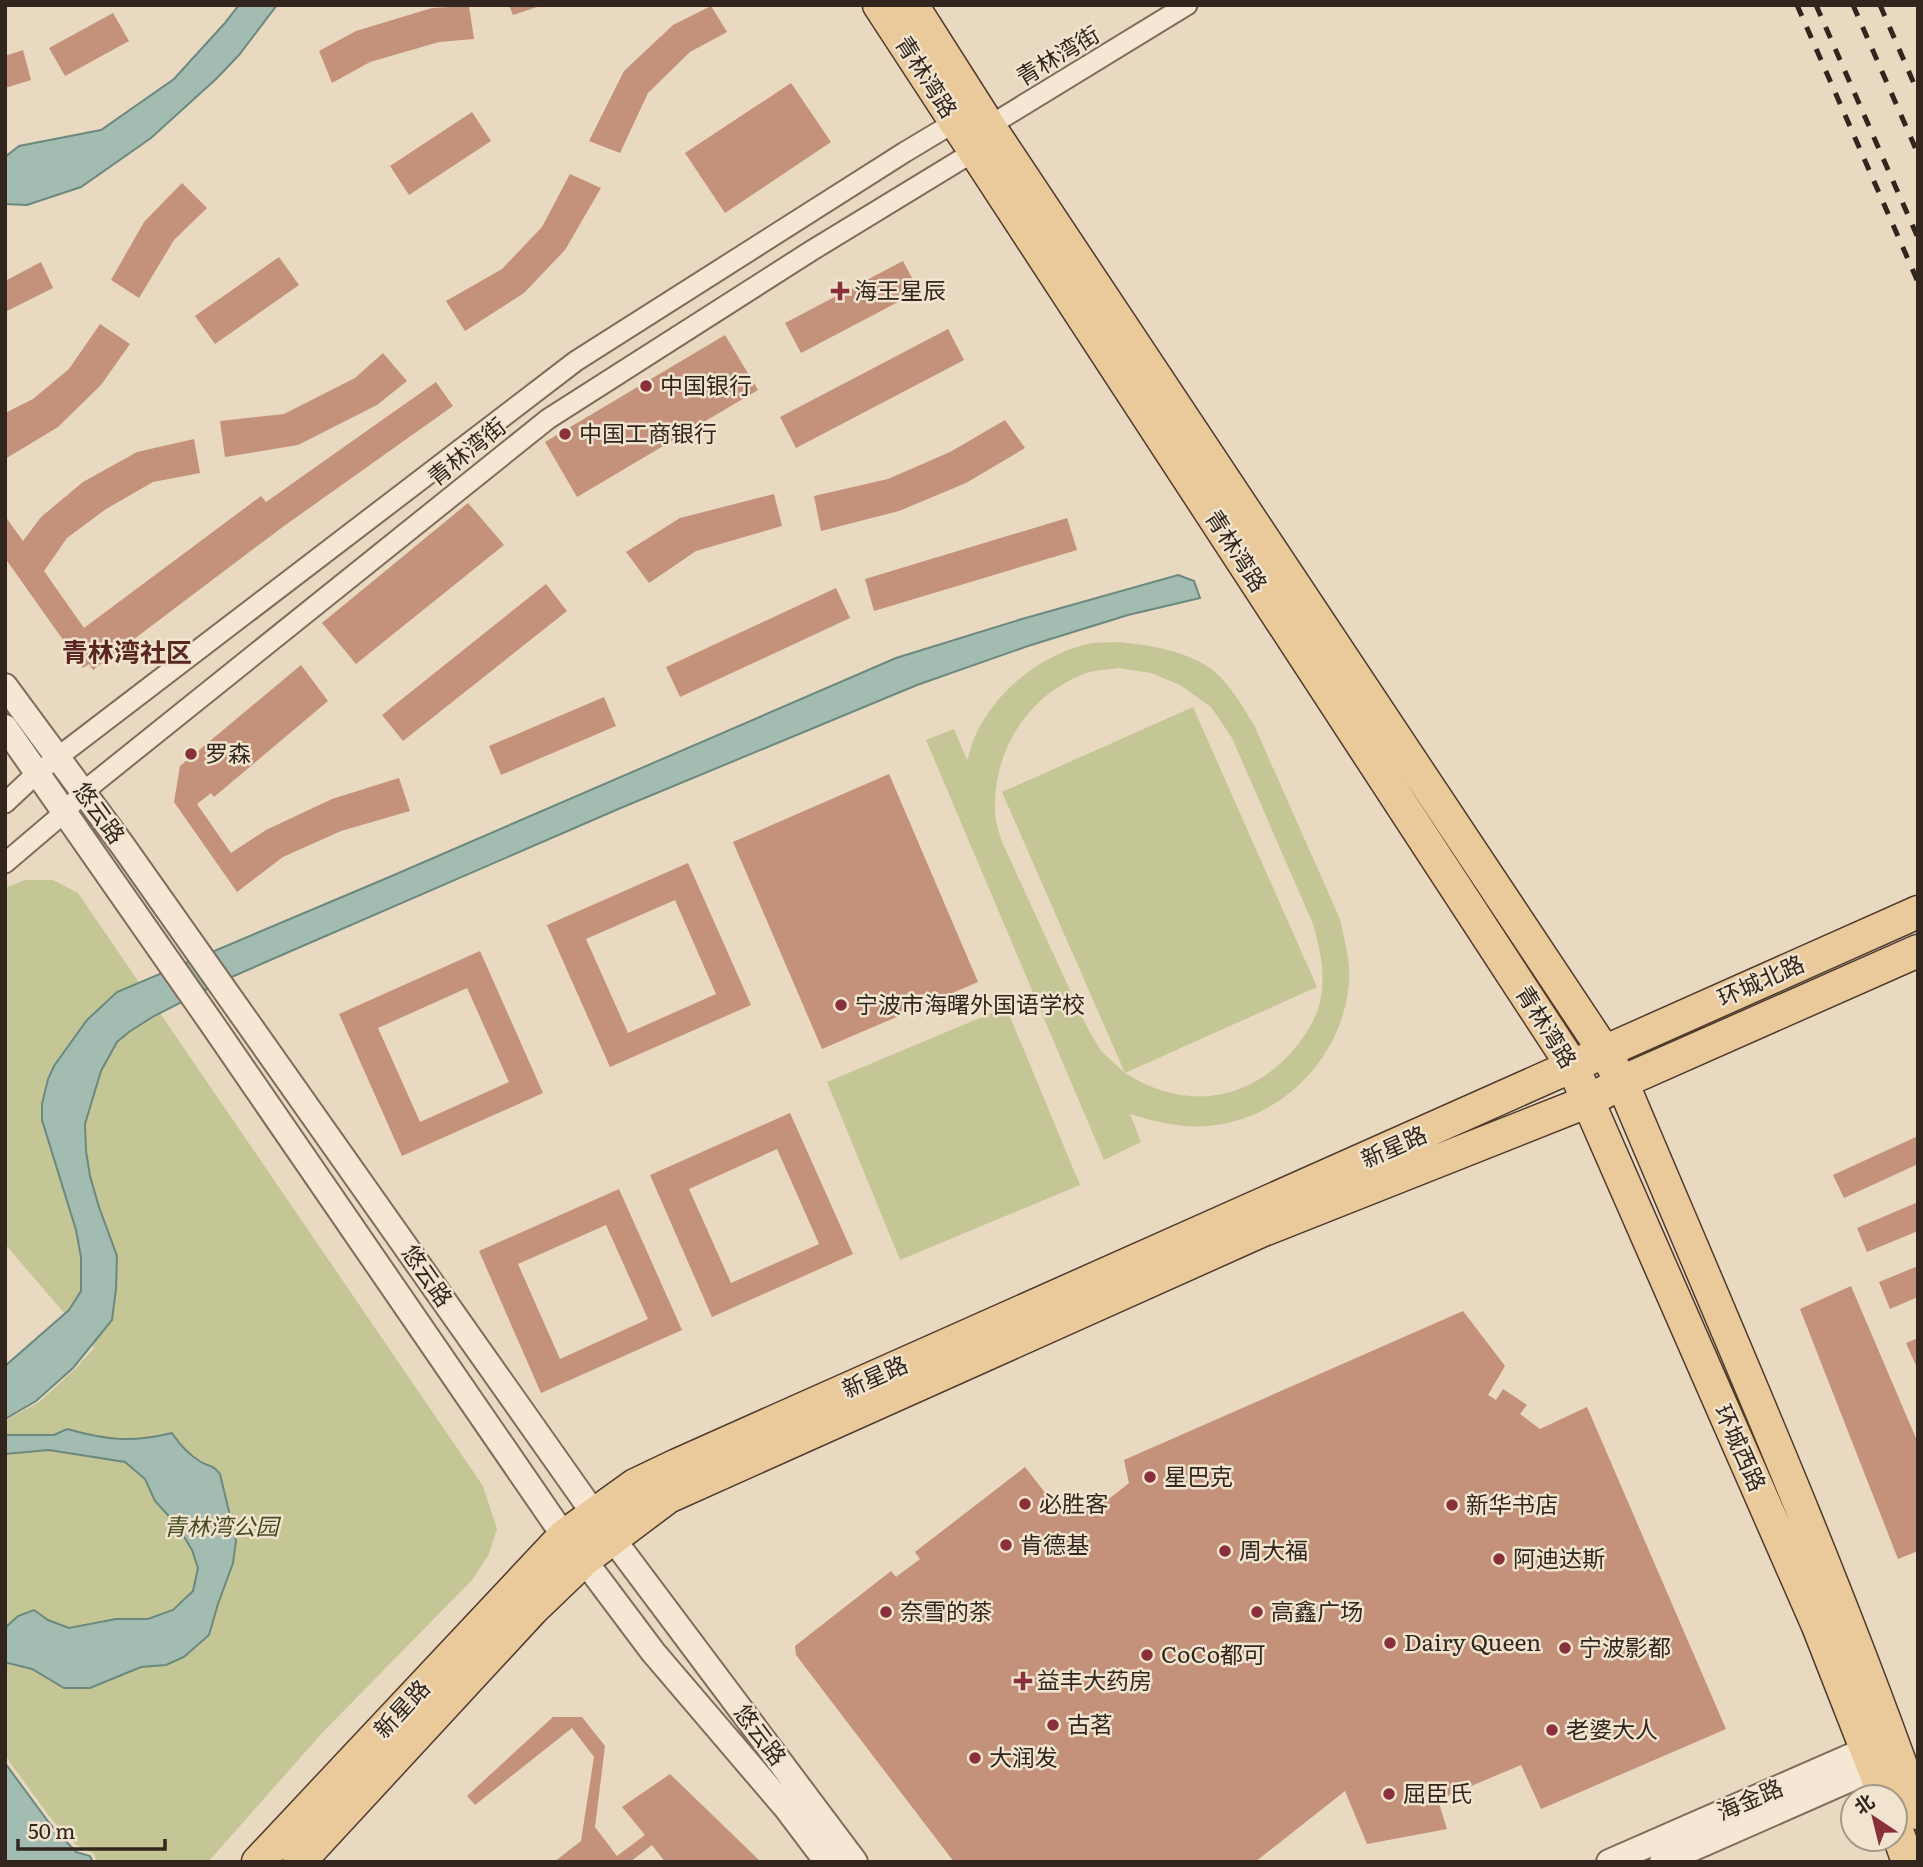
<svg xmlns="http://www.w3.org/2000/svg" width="1923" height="1867" viewBox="0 0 1923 1867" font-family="Literata,'Noto Sans SC',serif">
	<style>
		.green { fill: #c5c696; fill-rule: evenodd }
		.water { fill: #a3bcb2; stroke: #6b897e; stroke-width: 2 }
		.building { fill: #c4917a; fill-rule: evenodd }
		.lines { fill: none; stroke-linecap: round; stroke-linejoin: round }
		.minor-casing { stroke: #816b5a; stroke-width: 23 }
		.tertiary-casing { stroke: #816b5a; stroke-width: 28 }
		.primary-casing { stroke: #4f3a2e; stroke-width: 35 }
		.minor { stroke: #f5e7d3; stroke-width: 19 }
		.tertiary { stroke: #f5e7d3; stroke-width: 24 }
		.primary { stroke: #eac99b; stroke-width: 32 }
		.rail { stroke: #32251d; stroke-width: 5; stroke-dasharray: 12 12; stroke-linecap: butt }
		.poi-dot { fill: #8a303a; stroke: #f1e4cf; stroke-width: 2.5 }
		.labels { text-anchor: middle; stroke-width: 5; stroke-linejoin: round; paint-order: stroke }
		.street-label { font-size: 23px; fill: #32251d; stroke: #f1e4cf }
		.poi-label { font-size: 23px; fill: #32251d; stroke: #f1e4cf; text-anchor: start }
		.park-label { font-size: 23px; font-style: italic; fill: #474c25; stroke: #f1e4cf }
		.quarter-label { font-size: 26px; font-weight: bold; fill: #5a2620; stroke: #f1e4cf }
	</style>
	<rect width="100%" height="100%" fill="#e9d9c1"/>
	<path class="green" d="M1116 642C1149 645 1188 650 1215 672 1231 686 1243 707 1254 725L1340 919C1344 939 1351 962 1349 983 1343 1056 1283 1120 1208 1126 1182 1128 1155 1122 1130 1114L1141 1142 1104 1160 926 740 954 729 967 760C970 752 972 742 976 734 996 692 1037 658 1083 645 1093 642 1105 643 1116 642ZM1118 668 1151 673 1180 685 1211 707 1232 738 1313 924C1321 952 1327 980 1318 1009 1313 1025 1301 1041 1290 1054 1243 1104 1182 1109 1125 1073L1317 987 1193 707 1002 792 1125 1073 1101 1051 1087 1027 1002 842C999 832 995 821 995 811 993 752 1026 698 1081 675 1092 670 1106 670 1118 668Z
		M25 880H53L78 893 483 1486 497 1529 489 1554 473 1579 323 1732 208 1862H97L93 1853 75 1844 52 1820 11 1764 5 1754 6 1425 8 1419 39 1402 76 1368 94 1348 5 1244V888Z
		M1006 1007 1080 1185 900 1260 827 1082Z"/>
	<path class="water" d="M239 5H277L239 55 216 79 151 138 81 187 27 205 5 204V157L19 146 101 130 174 79 224 24Z
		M1178 575 1194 581 1200 598 1128 615 1028 646 917 685 623 807 298 948 227 979 154 1016 129 1032 117 1042 101 1071 85 1124 86 1151 90 1176 99 1207 117 1256 116 1289 112 1320 73 1368 36 1401 7 1418 5 1421V1366L69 1310 81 1291V1257L76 1230 42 1120V1104L48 1079 54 1066 87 1020 117 992 387 878 896 658 1022 619Z
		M67 1429C107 1440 131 1443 172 1433 180 1445 189 1455 201 1462 210 1467 212 1464 220 1474L236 1541 233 1563 218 1604 209 1635 184 1657 166 1665 141 1667 90 1688H64L32 1669 8 1663 5 1664V1628L18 1616 34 1610 48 1620 69 1628 116 1619H148L173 1610 193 1591 198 1568 192 1550 177 1525 155 1501 145 1479 125 1462 49 1450 5 1454V1435H54Z
		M5 1763 50 1824 76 1852 90 1856 93 1862H5Z"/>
	<path class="building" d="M509 5H540V6L513 15Z
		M469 6 474 39 439 42 370 62 332 83 319 51 356 31 432 8Z
		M711 6 727 32 690 52 648 93 620 153 589 141 624 71 673 25Z
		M113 13 129 41 65 76 49 48Z
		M23 50 31 80 5 88V56Z
		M791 83 831 142 725 213 685 153Z
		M472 112 491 141 409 195 390 166Z
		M570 174 601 188 565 250 524 293 465 331 446 301 502 269 542 227Z
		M182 183 207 208 174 240 139 298 111 280 144 222Z
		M279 257 299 285 215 344 195 316Z
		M903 261 919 291 801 353 785 323Z
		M41 262 53 288 5 312V281Z
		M100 324 130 344 101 385 58 427 5 459V413L33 399 69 369Z
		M948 329 964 360 796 448 780 417Z
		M725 335 758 390 577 497 545 442Z
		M383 353 407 381 377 405 298 445 225 457 220 421 284 414 355 378Z
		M436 382 453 406 284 526 93 670 89 664 83 668 5 558V516L23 541 41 517 83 482 137 452 194 439 200 473 153 482 106 509 67 538 44 571 84 628 261 496 266 502Z
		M1005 420 1025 448 966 483 899 511 821 531 814 496 888 479 950 452Z
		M774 494 782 526 696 551 649 583 626 552 680 518Z
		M468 503 504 545 356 664 322 623Z
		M1067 518 1077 550 874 611 865 579Z
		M546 584 567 611 403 741 382 715Z
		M836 588 850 618 680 697 666 667Z
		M301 665 328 701 214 797 211 793 197 804 231 853 266 830 332 799 399 778 410 811 341 831 283 857 237 892 174 802 180 766Z
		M604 697 616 726 501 775 489 746Z
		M889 774 978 982 822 1049 733 842Z
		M688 863 751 1005 610 1067 547 925ZM675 900 716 994 628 1033 586 939Z
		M480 951 543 1093 402 1156 339 1014ZM467 988 509 1082 420 1122 378 1028Z
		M790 1113 853 1254 712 1317 650 1175ZM777 1149 819 1244 731 1283 689 1189Z
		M1918 1136V1164L1844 1198 1833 1175Z
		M619 1189 682 1330 541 1393 479 1251ZM606 1225 648 1319 560 1359 518 1264Z
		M1918 1202V1231L1867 1252 1857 1228Z
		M1918 1266V1297L1890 1309 1879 1282Z
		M1851 1286 1918 1443V1551L1898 1559 1800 1309Z
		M1463 1311 1505 1366 1488 1395 1496 1400 1503 1389 1527 1405 1520 1414 1540 1429 1587 1407 1726 1729 1541 1809 1521 1765 1438 1800 1447 1829 1367 1844 1345 1791 1255 1862H954L796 1655 795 1646 891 1571 896 1577 920 1559 915 1552 1025 1467 1057 1508 1076 1494 1084 1503 1110 1498 1129 1483 1124 1460Z
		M1918 1338V1370L1906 1343Z
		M553 1717H582L605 1746 595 1827 617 1856 645 1835 622 1807 670 1774 761 1862H665L652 1845 630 1862H554L581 1841 594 1757 572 1728 475 1805 467 1796Z"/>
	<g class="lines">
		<g class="minor-casing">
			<path id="minor" d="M5 803 37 773 58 757 576 361 905 152 955 122 963 123
				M5 863 65 812 83 792 548 419 811 251 975 151 989 126 1187 5"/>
		</g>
		<g class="tertiary-casing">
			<path id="tertiary" d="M5 686 123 846 595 1515 855 1862
				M5 727 208 1018 564 1536 584 1560 653 1652 787 1809 827 1862
				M1609 1862 1881 1743
				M1662 1862 1889 1762"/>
		</g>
		<g class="primary-casing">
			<path id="primary" d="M879 5 1573 1067 1818 1626 1885 1797
				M912 5 989 126 1604 1051 1622 1082C1724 1324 1831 1565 1918 1813
				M1895 1825 1908 1862
				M258 1862 564 1536 635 1485 677 1465 1918 912
				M299 1862 532 1610 584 1560 668 1497 1261 1231 1589 1101 1622 1082 1918 951"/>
		</g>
		<use href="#minor" class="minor"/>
		<use href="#tertiary" class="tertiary"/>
		<use href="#primary" class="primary"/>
		<path class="rail" d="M1797 5 1918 282
			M1816 5 1918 238
			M1853 5 1918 154
			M1880 5 1918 93"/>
	</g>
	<g class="poi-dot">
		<path d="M836.5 280.5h7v7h7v7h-7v7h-7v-7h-7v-7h7z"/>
		<circle cx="646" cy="386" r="7"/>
		<circle cx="565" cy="434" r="7"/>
		<circle cx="191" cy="754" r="7"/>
		<circle cx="841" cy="1005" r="7"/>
		<circle cx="1150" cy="1477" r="7"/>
		<circle cx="1025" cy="1504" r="7"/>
		<circle cx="1452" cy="1505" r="7"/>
		<circle cx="1006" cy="1545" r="7"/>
		<circle cx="1225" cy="1551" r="7"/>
		<circle cx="1499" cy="1559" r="7"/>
		<circle cx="886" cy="1612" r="7"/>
		<circle cx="1257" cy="1612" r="7"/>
		<circle cx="1390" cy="1643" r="7"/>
		<circle cx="1565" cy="1648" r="7"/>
		<circle cx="1147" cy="1655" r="7"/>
		<path d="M1019.5 1670.5h7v7h7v7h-7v7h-7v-7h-7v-7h7z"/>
		<circle cx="1053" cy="1725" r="7"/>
		<circle cx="1552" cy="1730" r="7"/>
		<circle cx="975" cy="1758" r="7"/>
		<circle cx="1389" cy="1794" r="7"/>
	</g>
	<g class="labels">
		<g class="street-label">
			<text transform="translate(1058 56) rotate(-31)" y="8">青林湾街</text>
			<text transform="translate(926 77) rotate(57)" y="8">青林湾路</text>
			<text transform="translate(467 452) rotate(-39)" y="8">青林湾街</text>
			<text transform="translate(1236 551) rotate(57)" y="8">青林湾路</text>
			<text transform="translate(99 813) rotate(54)" y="8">悠云路</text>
			<text transform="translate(1761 981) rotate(-24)" y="8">环城北路</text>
			<text transform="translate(1546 1027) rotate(58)" y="8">青林湾路</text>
			<text transform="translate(1394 1147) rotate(-24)" y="8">新星路</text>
			<text transform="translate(427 1276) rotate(55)" y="8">悠云路</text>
			<text transform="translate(875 1377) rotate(-24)" y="8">新星路</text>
			<text transform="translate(1740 1448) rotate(66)" y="8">环城西路</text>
			<text transform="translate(402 1709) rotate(-47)" y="8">新星路</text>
			<text transform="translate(760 1735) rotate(53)" y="8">悠云路</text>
			<text transform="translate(1750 1800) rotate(-23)" y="8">海金路</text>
		</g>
		<g class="poi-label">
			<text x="854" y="299">海王星辰</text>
			<text x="660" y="394">中国银行</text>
			<text x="579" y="442">中国工商银行</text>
			<text x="205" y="762">罗森</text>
			<text x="855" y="1013">宁波市海曙外国语学校</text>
			<text x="1164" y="1485">星巴克</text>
			<text x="1039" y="1512">必胜客</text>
			<text x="1466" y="1513">新华书店</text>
			<text x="1020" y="1553">肯德基</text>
			<text x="1239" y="1559">周大福</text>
			<text x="1513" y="1567">阿迪达斯</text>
			<text x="900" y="1620">奈雪的茶</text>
			<text x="1271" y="1620">高鑫广场</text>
			<text x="1404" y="1651">Dairy Queen</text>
			<text x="1579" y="1656">宁波影都</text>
			<text x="1161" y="1663">CoCo都可</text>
			<text x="1037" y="1689">益丰大药房</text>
			<text x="1067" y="1733">古茗</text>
			<text x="1566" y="1738">老婆大人</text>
			<text x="989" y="1766">大润发</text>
			<text x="1403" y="1802">屈臣氏</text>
		</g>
		<g class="park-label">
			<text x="221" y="1535">青林湾公园</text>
		</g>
		<g class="quarter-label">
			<text x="127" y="662">青林湾社区</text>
		</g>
	</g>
	<rect width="1923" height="1867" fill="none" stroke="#32251d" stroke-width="14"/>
	<g transform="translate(1874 1818) rotate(325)"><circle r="33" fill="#f1e4cf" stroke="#a59888" stroke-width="2"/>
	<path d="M0-5L12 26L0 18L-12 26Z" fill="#8a303a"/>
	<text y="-10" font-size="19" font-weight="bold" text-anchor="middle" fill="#32251d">北</text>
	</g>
	<path d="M18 1839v10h147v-10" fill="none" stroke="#32251d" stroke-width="3.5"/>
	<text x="28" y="1839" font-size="21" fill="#32251d" stroke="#f1e4cf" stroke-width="5" paint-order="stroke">50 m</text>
</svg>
